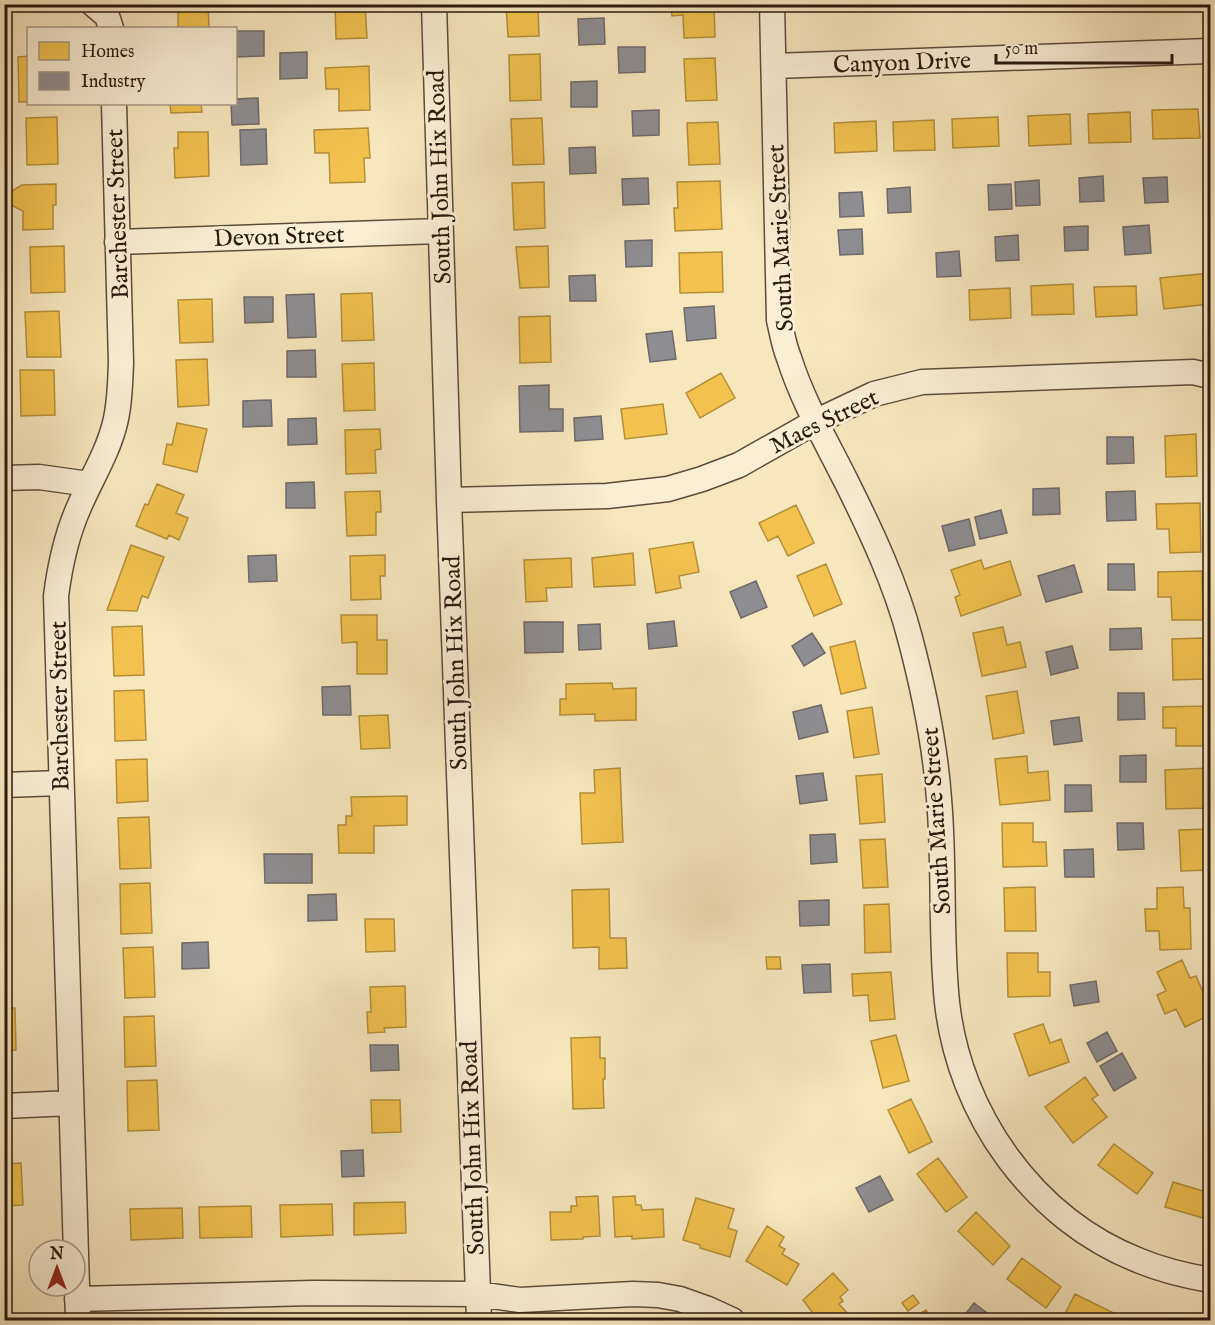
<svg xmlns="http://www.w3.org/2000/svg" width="1215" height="1325" viewBox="0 0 1215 1325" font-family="'IM FELL English',serif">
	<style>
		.homes { fill: #f2c14e; stroke: #b68f3b; stroke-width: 1.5 }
		.industry { fill: #8d8d92; stroke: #6f6a6a; stroke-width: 1.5 }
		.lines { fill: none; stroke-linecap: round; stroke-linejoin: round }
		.minor-casing { stroke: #5c4d3a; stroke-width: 27 }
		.minor { stroke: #f9efd4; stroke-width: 24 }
		.labels { text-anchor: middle; stroke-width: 6; stroke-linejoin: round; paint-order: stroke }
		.street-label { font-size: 24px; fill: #291a0e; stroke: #f9efd4 }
	</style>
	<rect width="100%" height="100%" fill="#f6e7bd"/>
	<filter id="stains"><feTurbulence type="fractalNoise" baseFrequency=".00333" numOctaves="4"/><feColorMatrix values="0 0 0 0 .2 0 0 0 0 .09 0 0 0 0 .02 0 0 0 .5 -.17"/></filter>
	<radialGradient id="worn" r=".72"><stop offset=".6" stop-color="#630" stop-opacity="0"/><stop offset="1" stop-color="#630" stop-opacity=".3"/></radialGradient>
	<path class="homes" d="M178 4H208L209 28H178Z
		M335 4H365L367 38 336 39Z
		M506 4H538L539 36 508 37Z
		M671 4H714L715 37 684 38 683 15 672 16Z
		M540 54 541 100 510 101 509 55Z
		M28 56V102H19L18 57Z
		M715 58 717 100 686 101 684 59Z
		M369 66 370 110 339 111V89H326L325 68Z
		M170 104H201L202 112 171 113Z
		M1198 109 1200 138 1153 139 1152 110Z
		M1130 112 1131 142 1089 143 1088 114Z
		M1070 114 1071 144 1029 146 1028 116Z
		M57 117 58 164 27 165 26 118Z
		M998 117 999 146 953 148 952 119Z
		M542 118 544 164 513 165 511 119Z
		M934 120 935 150 894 151 893 122Z
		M876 121 877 151 835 153 834 123Z
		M718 122 720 164 689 165 687 123Z
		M368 128 370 158H364L365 182 330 183 329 153H315L314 130Z
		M178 132H208L209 176 175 178 174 148H178Z
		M720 181 722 229 675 231 674 208H678L677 182Z
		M544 182 545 228 514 230 512 183Z
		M56 184V205H53V229L23 230V211L11 205 10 192 22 185Z
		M64 246 65 292 31 293 30 247Z
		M548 246 549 287 520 288 516 247Z
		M722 252 723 292 680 293 679 253Z
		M1210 273V304L1164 309 1160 278Z
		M1073 284 1074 314 1032 315 1031 286Z
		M1136 286 1137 315 1096 317 1094 287Z
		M1010 288 1011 318 970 320 969 290Z
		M372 293 374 340 342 341 341 294Z
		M212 299 213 342 180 343 178 300Z
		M59 311 61 357H27L25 312Z
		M550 316 551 362 520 363 519 317Z
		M207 359 209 405 178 407 176 360Z
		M374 363 375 410 344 411 342 364Z
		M20 370H54L55 415 21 416Z
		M721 373 735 398 700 418 686 393Z
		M663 404 667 434 625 439 621 409Z
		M177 423 207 429 197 472 163 464 167 444 172 445Z
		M380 429 381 449 375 450 376 473 346 474 345 430Z
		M1196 434 1197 476 1166 477 1165 436Z
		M157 484 184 495 176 513 188 518 179 540 169 535 167 539 136 526 145 504 148 505Z
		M380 491 381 512H376V535L347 536 345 492Z
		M1200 503 1201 552 1170 553 1169 529H1157L1156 504Z
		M796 505 814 543 788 556 778 536 768 541 759 523Z
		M693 542 699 572 679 576 681 588 656 593 649 549Z
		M131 545 164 557 148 598 142 596 137 611 107 610Z
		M633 553 635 585 594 587 592 558Z
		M385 555V576H380L381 599 351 600 350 556Z
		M571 558 572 587 546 588 547 601 526 602 524 560Z
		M981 560 984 569 1010 561 1021 595 961 616 955 597 960 595 951 570Z
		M826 564 842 604 814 616 797 576Z
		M1202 571 1203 620H1172L1171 597H1158V572Z
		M341 615H377V640H387V674H357V642L342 643Z
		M142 626 144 675 114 676 112 627Z
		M1003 627 1007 645 1020 642 1026 667 982 676 973 633Z
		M1203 638 1205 679 1173 680 1172 639Z
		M855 641 866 688 841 694 830 647Z
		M612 683 613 689 636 688V720L595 721V714L560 715V699H566V684Z
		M144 690 146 740 115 741 114 691Z
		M1017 691 1024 733 993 739 986 696Z
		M4 699 6 729H4Z
		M1207 706 1208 746H1176V728H1163V707Z
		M872 707 879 754 854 758 847 711Z
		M388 715 390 748 361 749 359 716Z
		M1027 756 1028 773 1048 771 1050 800 1000 805 995 759Z
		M147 759 148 801 117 803 116 760Z
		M620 768 623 842 582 844 580 793H595L594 770Z
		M1209 768 1210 808 1166 809 1165 770Z
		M882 774 885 822 860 824 856 776Z
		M407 796V825L374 826V853H339L338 825H346V816H352L351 797Z
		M149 817 151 868 120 869 118 818Z
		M1002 823H1033V842H1046L1047 866 1003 867Z
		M1210 829V870L1181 871 1179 830Z
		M885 839 888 887 863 888 860 840Z
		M7 842 8 874H4V843Z
		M150 883 152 933 121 934 120 884Z
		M1035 887 1036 931H1005L1004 888Z
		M1183 887 1184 908H1190L1191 949 1160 950 1159 931H1146L1145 909H1157V888Z
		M609 889 610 938H626L627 968 599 969V947L573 948 572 890Z
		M889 904 891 952 865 953 864 905Z
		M365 919H394L395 951 366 952Z
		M153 947 155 997 125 998 123 948Z
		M1007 953H1038V972H1050V996L1008 997Z
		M766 957H780L781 969H767Z
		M1182 960 1190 978 1196 976 1210 1008V1015L1185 1027 1176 1009 1165 1014 1157 995 1166 991 1157 972Z
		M891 972 895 1019 870 1021 868 995 853 996 852 974Z
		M405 986 406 1027 384 1028 385 1032 368 1033 367 1012H371L370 987Z
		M4 1008H15L16 1050 4 1051Z
		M154 1016 156 1066 125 1067 124 1017Z
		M1043 1024 1050 1043 1061 1039 1069 1062 1029 1076 1014 1034Z
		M896 1035 909 1081 883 1088 871 1041Z
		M1210 1036V1061L1203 1058Z
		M600 1037V1058H605V1079H603L604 1108 573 1109 571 1038Z
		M1085 1077 1098 1095 1092 1099 1107 1117 1073 1143 1045 1107Z
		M157 1080 159 1130 128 1131 127 1081Z
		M911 1099 932 1142 909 1153 888 1110Z
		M371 1100H400L401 1132 372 1133Z
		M1114 1144 1153 1173 1137 1194 1098 1165Z
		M938 1158 967 1197 946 1212 917 1174Z
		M21 1163 23 1205 4 1206V1164Z
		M1173 1182 1210 1193V1220L1165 1207Z
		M598 1196 600 1236 583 1237V1239L551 1240 550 1212H571V1206H577L576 1197Z
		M635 1196 636 1205H641L642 1210 663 1209 664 1237 632 1239V1236L615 1237 613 1197Z
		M696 1198 734 1209 728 1228 737 1231 730 1257 700 1248V1245L683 1240Z
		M405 1202 406 1233 354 1235V1203Z
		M332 1204 333 1235 281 1237 280 1205Z
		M251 1206 252 1237 200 1238 199 1207Z
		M182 1208 183 1238 131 1240 130 1209Z
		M976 1212 1010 1246 993 1265 958 1231Z
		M767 1226 784 1237 779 1246 785 1249 782 1254 799 1264 787 1285 746 1261Z
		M1022 1258 1061 1287 1046 1308 1007 1279Z
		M833 1273 848 1290 840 1297 843 1301 839 1304 852 1318 849 1320H818L803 1300Z
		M1075 1294 1118 1315 1116 1320H1062Z
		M913 1295 919 1303 908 1311 902 1303Z
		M926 1310 932 1320H915L913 1317Z"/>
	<path class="industry" d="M617 4H643V8H617Z
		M604 18 605 44 579 45 578 19Z
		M237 31H264V56L237 57Z
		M618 47H645V72L619 73Z
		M307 52V78L280 79V53Z
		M597 81V107H571V82Z
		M258 98 259 124 232 125 231 104H236V99Z
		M659 110V135L633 136 632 111Z
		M266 129 267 164 241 165 240 130Z
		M595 147 596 173 570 174 569 148Z
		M1103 176 1104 201 1080 202 1079 178Z
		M1167 177 1168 202 1145 203 1143 178Z
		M648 178 649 204 623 205 622 179Z
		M1039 180 1040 205 1016 206 1015 182Z
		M1011 184 1012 209 989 210 988 185Z
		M910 187 911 212 888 213 887 189Z
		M862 192 864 216 840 217 839 193Z
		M1149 225 1151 253 1125 255 1123 227Z
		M1088 226V250L1065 251 1064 227Z
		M862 229 863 254 840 255 838 230Z
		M1018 235 1019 260 996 261 995 237Z
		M652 240V266L626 267 625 241Z
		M959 251 961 276 937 277 936 253Z
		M595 275 596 301H570L569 276Z
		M314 294 316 337 288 338 286 295Z
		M244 297H273V322L245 323Z
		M714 306 716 338 687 341 684 308Z
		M672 331 676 359 650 362 646 334Z
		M315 350 316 377H287V351Z
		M549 385V409H563V431L520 432 519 386Z
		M271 400 272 426 243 427V401Z
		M601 416 603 439 575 441 574 418Z
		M316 418 317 444 288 445V419Z
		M1107 437H1133L1134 463 1107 464Z
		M314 482 315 508H286V483Z
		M1059 488 1060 514 1033 515V489Z
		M1135 491 1136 520 1107 521 1106 492Z
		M1001 510 1007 533 980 539 975 517Z
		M969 519 975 545 949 551 942 526Z
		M276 555 277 581 249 582 248 556Z
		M1108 564H1134L1135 590H1108Z
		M1074 565 1082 592 1046 602 1038 576Z
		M756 581 767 607 741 618 730 592Z
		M674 621 677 646 649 649 647 624Z
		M524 622H563V652L525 653Z
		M600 624 601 649 579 650 578 625Z
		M1141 628 1142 649 1110 650V629Z
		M812 633 825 653 804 666 792 646Z
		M1072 646 1078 668 1051 675 1046 652Z
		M350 686 351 715H323L322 687Z
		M1118 693H1144L1145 719 1118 720Z
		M821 705 828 732 799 739 793 712Z
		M1079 717 1082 741 1054 745 1051 721Z
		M1146 755V782H1120V756Z
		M823 773 827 800 800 804 796 776Z
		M1065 785H1091L1092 811 1065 812Z
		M1117 823H1143L1144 849 1118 850Z
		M835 834 837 862 811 864 810 835Z
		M1093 849 1094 877H1065L1064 850Z
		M264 854H312V883H265Z
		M336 894 337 920 308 921V895Z
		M829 900V925L800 926 799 901Z
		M208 942 209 968 182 969V943Z
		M830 964 831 992 804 993 802 965Z
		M1096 981 1099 1002 1074 1006 1070 985Z
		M1107 1032 1117 1051 1097 1062 1087 1043Z
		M370 1045H398L399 1070 371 1071Z
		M1122 1053 1136 1078 1114 1091 1100 1066Z
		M363 1150 364 1176 342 1177 341 1151Z
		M880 1176 893 1200 869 1212 856 1188Z
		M974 1303 995 1319 994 1320H961Z"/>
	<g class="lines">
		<g class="minor-casing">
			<path id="minor" d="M93 4 107 16 111 28
				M434 4 449 500 479 1320
				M772 4 779 320C782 333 784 346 789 358 803 402 826 441 846 481 871 531 896 584 910 638 924 691 935 744 939 799 945 866 940 935 947 1002 959 1114 1033 1219 1140 1261 1162 1270 1187 1276 1210 1280
				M774 66 1210 51
				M117 242 440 231
				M4 478 39 477 89 484
				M449 500 607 496 668 489 702 479 739 465 815 422 874 394 922 382 1193 372 1210 376
				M4 785 61 783
				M4 1106 71 1103
				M77 1299 313 1293 478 1294 520 1300 633 1294 658 1295 680 1299 708 1309 732 1320
				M78 1320 56 596C60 565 66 536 79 507 91 479 108 452 115 423 120 404 120 383 121 363L114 104"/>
		</g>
		<use href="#minor" class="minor"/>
	</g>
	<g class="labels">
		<g class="street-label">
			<text transform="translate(902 62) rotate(-2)" y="8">Canyon Drive</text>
			<text transform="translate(439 177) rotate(-92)" y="8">South John Hix Road</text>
			<text transform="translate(117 214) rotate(-92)" y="8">Barchester Street</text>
			<text transform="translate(279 236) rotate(-2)" y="8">Devon Street</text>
			<text transform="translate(780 238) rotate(-93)" y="8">South Marie Street</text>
			<text transform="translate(824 421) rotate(-26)" y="8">Maes Street</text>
			<text transform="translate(455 663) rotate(-92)" y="8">South John Hix Road</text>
			<text transform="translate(59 706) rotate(-91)" y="8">Barchester Street</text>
			<text transform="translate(936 821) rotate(-94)" y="8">South Marie Street</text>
			<text transform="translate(472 1148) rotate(-92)" y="8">South John Hix Road</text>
		</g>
	</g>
	<rect width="1215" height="1325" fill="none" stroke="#f6e7bd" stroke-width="24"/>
	<rect x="6" y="6" width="1203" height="1313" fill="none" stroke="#291a0e" stroke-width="3"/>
	<rect x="12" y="12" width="1191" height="1301" fill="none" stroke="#291a0e" stroke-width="1.5"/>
	<rect x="27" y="27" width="210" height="78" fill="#f9efd4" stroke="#a69a85" stroke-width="1.5"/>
	<rect x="39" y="42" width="30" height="18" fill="#f2c14e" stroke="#a69a85" stroke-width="1.5"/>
	<text x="81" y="57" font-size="18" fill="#291a0e">Homes</text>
	<rect x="39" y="72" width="30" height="18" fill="#8d8d92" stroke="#a69a85" stroke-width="1.5"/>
	<text x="81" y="87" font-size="18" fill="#291a0e">Industry</text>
	<g transform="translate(57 1268)"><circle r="28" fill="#f9efd4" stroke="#a69a85" stroke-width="1.5"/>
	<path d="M0-4.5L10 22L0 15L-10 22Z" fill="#8f2418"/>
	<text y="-9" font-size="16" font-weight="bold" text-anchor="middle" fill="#291a0e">N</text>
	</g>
	<path d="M996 54v9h176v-9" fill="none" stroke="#291a0e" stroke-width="3"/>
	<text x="1005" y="54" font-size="18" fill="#291a0e" stroke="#f9efd4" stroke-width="4.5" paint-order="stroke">50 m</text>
	<rect width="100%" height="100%" filter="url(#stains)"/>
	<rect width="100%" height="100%" fill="url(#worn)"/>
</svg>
